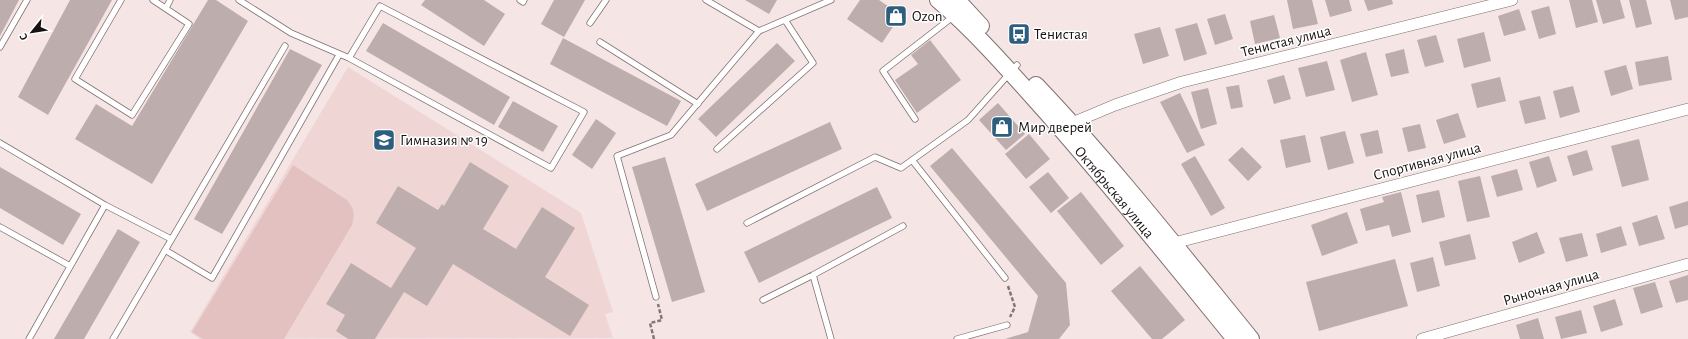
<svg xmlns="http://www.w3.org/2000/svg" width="1688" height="339" viewBox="0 0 1688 339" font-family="'Alegreya Sans',sans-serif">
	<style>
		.built { fill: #efd6d5 }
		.green { fill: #e2c1c0 }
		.building { fill: #bdadac }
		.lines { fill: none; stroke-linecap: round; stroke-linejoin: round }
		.service-casing { stroke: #7f7070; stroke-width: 7 }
		.minor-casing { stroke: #7f7070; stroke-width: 12 }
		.secondary-casing { stroke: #7f7070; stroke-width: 18 }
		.path { stroke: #827877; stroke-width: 2.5; stroke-dasharray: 4 2; stroke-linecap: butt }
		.service { stroke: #fff; stroke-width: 5.5 }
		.minor { stroke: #fff; stroke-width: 11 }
		.secondary { stroke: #fff; stroke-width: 16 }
		.labels { text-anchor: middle; stroke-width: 3; stroke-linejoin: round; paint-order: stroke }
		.poi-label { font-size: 15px; fill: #171211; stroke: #fff; text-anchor: start }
		.street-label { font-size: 15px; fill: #171211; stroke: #fff }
	</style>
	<rect width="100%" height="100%" fill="#f5e5e4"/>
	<path class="built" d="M348 67 581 213 613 312 605 314 613 338 200 339 190 332Z"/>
	<path class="green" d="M293 165 347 200C354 208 355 214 352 225L284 339H203L192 332Z"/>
	<path class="building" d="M0 0H19L0 36Z
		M70 0H112L48 115 18 97Z
		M208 0H216L248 21 152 184 75 139 96 104 132 126Z
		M425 0H484L505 14 484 46 421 5Z
		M554 0H585L564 37 541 24Z
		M745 0H777L769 14Z
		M860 0H879L901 15 882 43 847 19Z
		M1287 0H1312L1318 24 1293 29Z
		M1325 0H1349L1352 11 1330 17Z
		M1364 0H1392L1393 4 1368 11Z
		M1569 0H1592L1598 22 1576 28Z
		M1596 0H1620L1625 18 1603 24Z
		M1629 0H1646L1652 24 1636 28Z
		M1670 0H1688V17L1675 20Z
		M1549 6 1556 34 1539 39 1531 11Z
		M1519 9 1526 30 1504 36 1498 16Z
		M1225 14 1233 39 1215 45 1207 19Z
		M1274 15 1280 38 1255 44 1250 21Z
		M383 23 510 97 494 125 366 51Z
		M1197 23 1207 54 1184 61 1175 29Z
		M1160 27 1169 56 1143 64 1134 34Z
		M1484 32 1491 61 1464 68 1457 39Z
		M1436 35 1444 62 1425 67 1417 40Z
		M563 38 681 101 667 126 550 64Z
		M930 40 961 80 917 113 895 80 918 64 911 55Z
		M777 43 795 61 716 137 698 119Z
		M290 49 322 65 222 234 194 219Z
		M1404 49 1409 73 1391 77 1385 54Z
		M1366 52 1378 95 1352 102 1340 60Z
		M1668 56 1672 80 1639 86 1635 62Z
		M1327 61 1335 90 1306 97 1298 68Z
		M1626 65 1633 89 1611 96 1604 71Z
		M1284 75 1291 99 1274 104 1267 80Z
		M1500 77 1506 101 1477 108 1471 84Z
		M1239 85 1243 107 1231 109 1226 87Z
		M1573 86 1580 112 1560 118 1553 91Z
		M1208 88 1217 124 1201 129 1191 92Z
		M1180 93 1205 145 1187 153 1160 102Z
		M1540 96 1546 119 1525 124 1519 101Z
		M513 101 558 126 543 152 498 127Z
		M998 103 1025 134 1006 150 979 120Z
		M1458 113 1466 137 1444 144 1436 120Z
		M596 119 616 133 592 169 572 155Z
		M830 122 842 149 707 211 695 184Z
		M1420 124 1426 148 1408 152 1402 128Z
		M1378 130 1383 153 1366 157 1360 134Z
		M1345 131 1354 163 1328 170 1320 137Z
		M1029 134 1050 159 1026 179 1005 154Z
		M1305 135 1311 162 1286 168 1280 140Z
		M1639 139 1649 180 1622 187 1611 146Z
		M1242 147 1262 167 1248 181 1228 160Z
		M952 148 1066 283 1070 325 1059 339H1005L1028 332 1038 296 930 166Z
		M1587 150 1593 170 1573 176 1567 156Z
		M1195 156 1225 208 1211 216 1181 164Z
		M1549 156 1557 181 1537 188 1529 162Z
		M665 157 705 292 672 302 632 167Z
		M470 162 509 186 483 229 516 249 542 207 575 228 545 277 589 305 570 336 453 264 427 306 404 292 375 339H348L336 331 345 315 326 304 351 263 391 288 416 248 376 223 398 186 438 210 442 204 444 206Z
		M0 167 81 214 63 245 0 208Z
		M1517 169 1523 190 1497 197 1491 176Z
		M1048 172 1069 198 1051 213 1029 187Z
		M1480 176 1490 217 1467 222 1458 181Z
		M877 187 892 218 759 283 744 252Z
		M1439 190 1445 217 1422 223 1416 195Z
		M1081 192 1124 246 1101 265 1057 211Z
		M1401 192 1411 232 1392 237 1389 225 1366 231 1360 209 1384 202 1382 197Z
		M1688 201V225L1675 229 1669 207Z
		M1347 212 1358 243 1322 256 1311 225Z
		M1657 215 1665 239 1639 246 1632 223Z
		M1621 226 1627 245 1601 253 1596 234Z
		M118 229 140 242 84 339H54Z
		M1537 232 1545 253 1519 263 1512 242Z
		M1582 233 1588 256 1566 262 1559 238Z
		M1470 234 1476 259 1445 266 1439 242Z
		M1433 257 1440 286 1417 292 1410 263Z
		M1395 259 1408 306 1319 331 1306 282Z
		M1140 266 1185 320 1162 339H1152L1111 291Z
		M1688 275V300L1676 303 1669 281Z
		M1655 282 1663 307 1641 314 1633 288Z
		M1615 299 1623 325 1601 332 1593 306Z
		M1581 310 1587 333 1561 339 1555 317Z
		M1538 318 1544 339H1520L1516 325Z"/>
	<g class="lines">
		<g class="service-casing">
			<path id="service" d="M121 0 75 79 132 115 189 24 153 0
				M239 0 291 33 349 58 551 168 584 112 380 6 349 58
				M520 0 523 2 524 0
				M706 0 759 31
				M166 8 170 0
				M590 23 606 0
				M600 42 698 104
				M0 47 27 0
				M915 119 883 71 954 16
				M0 143 105 205
				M717 149 813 63 785 20
				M912 160 1005 278
				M747 223 875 157 901 168 968 120 1017 65
				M0 227 70 266
				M165 250 212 278 339 55
				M813 275 831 339
				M656 297 617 156 671 135 759 31 831 0
				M763 300 813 275 903 226
				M29 339 105 205 171 239
				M113 339 285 46
				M957 339 1007 325"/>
		</g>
		<g class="minor-casing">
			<path id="minor" d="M1072 123 1115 105 1182 82 1512 0
				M1174 243 1688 109
				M1422 339 1688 264"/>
		</g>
		<g class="secondary-casing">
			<g id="secondary">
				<path id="s1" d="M938 0C978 34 1012 74 1047 113 1112 187 1173 263 1235 339"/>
				<path d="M957 0 981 26"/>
				<path d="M1036 85C1112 165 1181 253 1251 339"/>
			</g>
		</g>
		<path class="path" d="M1008 286 1015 307 1010 317
			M654 339 650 323 662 320 658 304"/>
		<use href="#service" class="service"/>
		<use href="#minor" class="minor"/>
		<use href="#secondary" class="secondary"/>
	</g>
	<defs>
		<g id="shop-square" transform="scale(1.15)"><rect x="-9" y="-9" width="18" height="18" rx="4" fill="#2e5e7d" stroke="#fff"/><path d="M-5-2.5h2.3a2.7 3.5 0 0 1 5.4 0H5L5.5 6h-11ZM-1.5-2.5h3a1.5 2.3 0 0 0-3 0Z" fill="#fff"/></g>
		<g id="bus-square" transform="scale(1.15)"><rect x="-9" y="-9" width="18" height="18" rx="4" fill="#2e5e7d" stroke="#fff"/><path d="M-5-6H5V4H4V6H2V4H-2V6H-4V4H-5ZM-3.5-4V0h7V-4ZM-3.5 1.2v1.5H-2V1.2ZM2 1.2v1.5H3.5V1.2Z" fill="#fff"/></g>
		<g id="school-square" transform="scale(1.15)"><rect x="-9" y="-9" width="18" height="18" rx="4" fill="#2e5e7d" stroke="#fff"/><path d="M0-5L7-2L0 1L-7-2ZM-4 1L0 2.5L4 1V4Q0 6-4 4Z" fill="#fff"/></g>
	</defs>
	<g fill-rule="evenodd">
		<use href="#shop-square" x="896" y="16"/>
		<use href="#bus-square" x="1019" y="34"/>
		<use href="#shop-square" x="1002" y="127"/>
		<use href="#school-square" x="384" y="140"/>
	</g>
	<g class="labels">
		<g class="poi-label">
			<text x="912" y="21">Ozon</text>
			<text x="1034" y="39">Тенистая</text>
			<text x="1018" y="132">Мир дверей</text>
			<text x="400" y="145">Гимназия № 19</text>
		</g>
		<g class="street-label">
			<text transform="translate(1286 41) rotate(-14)" y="5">Тенистая улица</text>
			<text transform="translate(1427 161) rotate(-15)" y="5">Спортивная улица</text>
			<text dy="5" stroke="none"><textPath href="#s1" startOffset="261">Октябрьская улица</textPath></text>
			<text transform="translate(1551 287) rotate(-16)" y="5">Рыночная улица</text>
		</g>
	</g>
	<g transform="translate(32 32) rotate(240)" stroke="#ffffff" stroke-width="3" paint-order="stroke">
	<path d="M0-3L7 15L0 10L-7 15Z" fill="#171211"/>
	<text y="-6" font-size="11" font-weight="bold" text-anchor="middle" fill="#171211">С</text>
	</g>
</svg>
